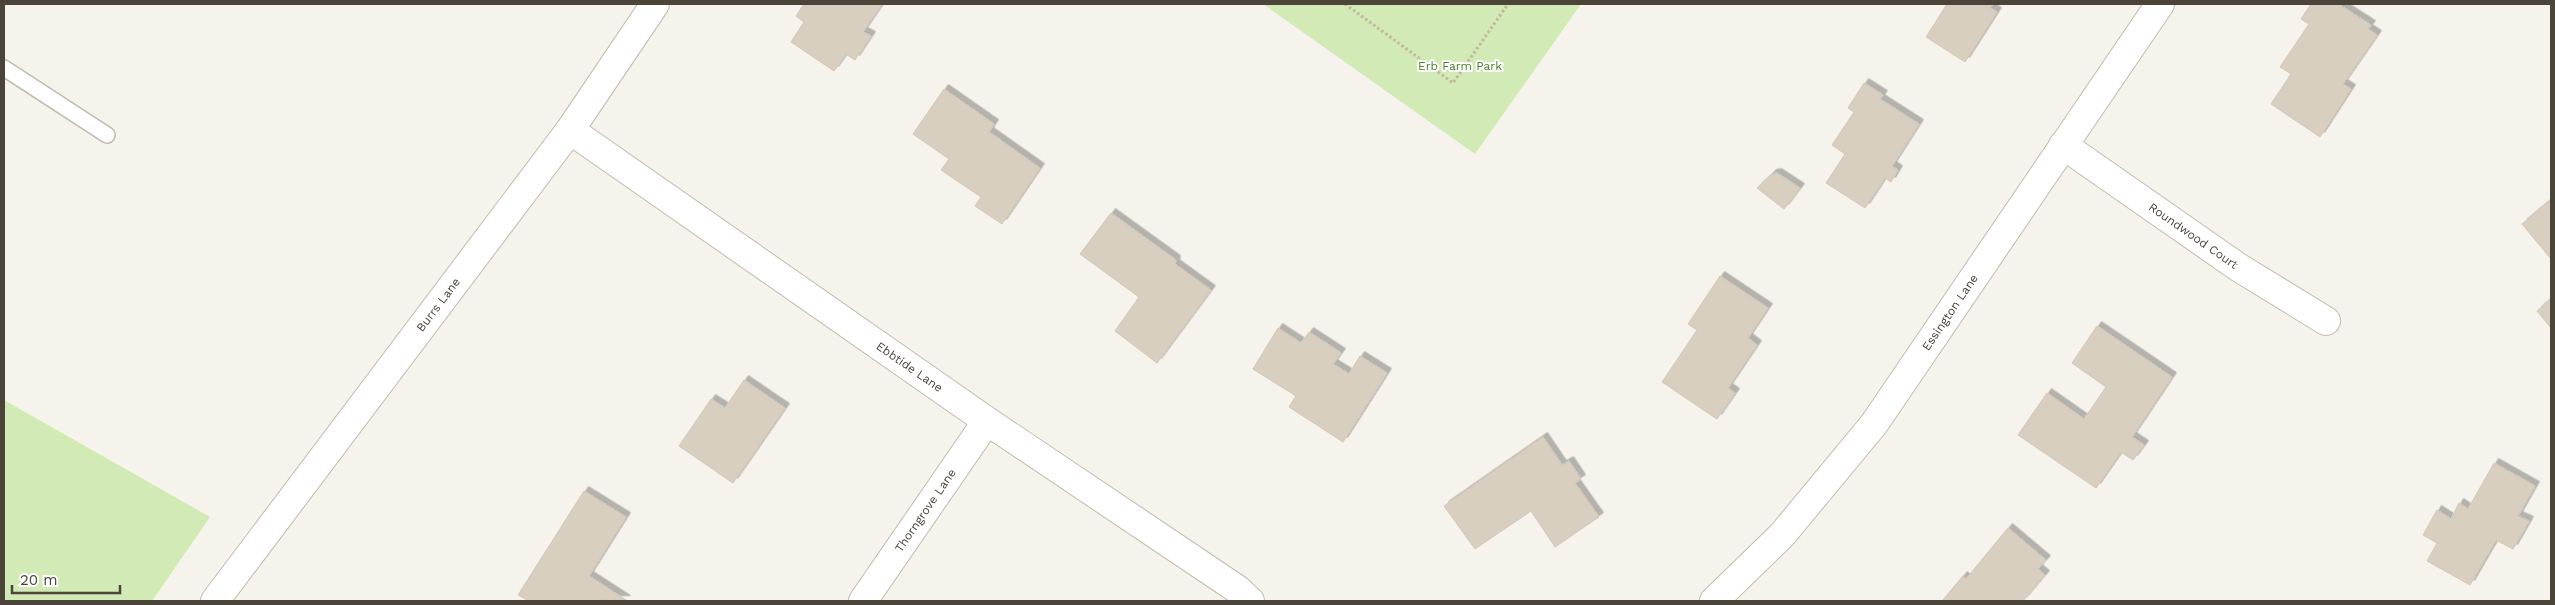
<svg xmlns="http://www.w3.org/2000/svg" width="2555" height="605" viewBox="0 0 2555 605" font-family="'Work Sans',sans-serif">
	<style>
		.green { fill: #d2eab5 }
		.building { fill: #d8cfc1; stroke: #d3c7b4; filter: url(#shadow) }
		.lines { fill: none; stroke-linecap: round; stroke-linejoin: round }
		.service-casing { stroke: #c2bbae; stroke-width: 18 }
		.minor-casing { stroke: #c2bbae; stroke-width: 30 }
		.tertiary-casing { stroke: #c2bbae; stroke-width: 30 }
		.path { stroke: #c4b79f; stroke-width: 3; stroke-dasharray: 2.5 2.5; stroke-linecap: butt }
		.service { stroke: #fff; stroke-width: 15 }
		.minor { stroke: #fff; stroke-width: 28 }
		.tertiary { stroke: #fff; stroke-width: 28 }
		.labels { text-anchor: middle; stroke-width: 4; stroke-linejoin: round; paint-order: stroke }
		.park-label { font-size: 12px; fill: #4a7f2a; stroke: #fff }
		.street-label { font-size: 12px; fill: #4b4439; stroke: #fff }
	</style>
	<defs>
		<filter id="shadow"><feDropShadow dx="4.5" dy="-4.5" stdDeviation="0" flood-color="#0004"/></filter>
	</defs>
	<rect width="100%" height="100%" fill="#f6f3ec"/>
	<path class="green" d="M1263 4H1581L1475 154Z
		M4 400 210 517 152 601H4Z"/>
	<path class="building" d="M804 4H882L863 32 871 36 855 60 846 54 834 71 791 42 804 22 796 16Z
		M1947 4H1993L1990 8 1997 12 1965 62 1926 37Z
		M2311 4H2338L2371 25 2368 29 2377 35 2343 84 2351 89 2320 137 2271 104 2291 74 2280 67 2309 24 2301 19Z
		M1864 83 1883 95 1880 99 1919 124 1892 166 1898 170 1891 182 1885 178 1865 208 1826 183 1845 154 1832 145 1854 112 1848 108Z
		M944 89 994 124 989 132 1040 168 1002 224 975 206 981 197 941 170 949 159 913 134Z
		M1777 173 1800 188 1784 209 1757 188 1772 174Z
		M2551 200V259L2522 224Z
		M1111 213 1176 260 1175 264 1211 290 1157 363 1115 331 1139 297 1080 254Z
		M1720 276 1768 308 1748 338 1757 345 1728 388 1735 393 1717 419 1662 382 1697 330 1688 324Z
		M2551 299V328L2537 311Z
		M2097 326 2172 377 2132 437 2144 445 2133 460 2121 452 2096 488 2018 435 2047 393 2084 419 2106 387 2072 363Z
		M1278 328 1301 343 1309 332 1341 353 1333 364 1349 374 1360 356 1387 373 1343 442 1289 407 1296 396 1253 369Z
		M744 380 785 408 733 483 679 446 711 399 725 408Z
		M1543 437 1562 465 1569 461 1581 479 1575 483 1599 517 1555 547 1531 511 1475 549 1444 506Z
		M2494 463 2535 486 2518 516 2529 521 2513 549 2496 540 2470 585 2427 561 2437 543 2423 535 2437 510 2451 519 2459 503 2468 509Z
		M584 491 626 517 589 576 626 600 529 601 518 595Z
		M2008 528 2046 560 2038 569 2045 575 2023 601H1942L1963 576 1966 579Z"/>
	<g class="lines">
		<g class="service-casing">
			<path id="service" d="M4 68 107 135"/>
		</g>
		<g class="minor-casing">
			<g id="minor">
				<path id="s1" d="M570 130 987 421 1237 589 1250 601"/>
				<path id="s2" d="M2063 145 2238 267 2326 321"/>
				<path id="s3" d="M863 601 987 421"/>
				<path id="s4" d="M1714 601 1782 535 1874 424 2160 4"/>
			</g>
		</g>
		<g class="tertiary-casing">
			<g id="tertiary">
				<path id="s5" d="M215 601 570 130 655 4"/>
			</g>
		</g>
		<path class="path" d="M1345 4 1453 83 1508 4"/>
		<use href="#service" class="service"/>
		<use href="#minor" class="minor"/>
		<use href="#tertiary" class="tertiary"/>
	</g>
	<g class="labels">
		<g class="park-label">
			<text x="1460" y="70">Erb Farm Park</text>
		</g>
		<g class="street-label">
			<text dy="4" stroke="none"><textPath href="#s2" startOffset="159">Roundwood Court</textPath></text>
			<text dy="4" stroke="none"><textPath href="#s5" startOffset="371">Burrs Lane</textPath></text>
			<text dy="4" stroke="none"><textPath href="#s4" startOffset="374">Essington Lane</textPath></text>
			<text dy="4" stroke="none"><textPath href="#s1" startOffset="414">Ebbtide Lane</textPath></text>
			<text dy="4" stroke="none"><textPath href="#s3" startOffset="110">Thorngrove Lane</textPath></text>
		</g>
	</g>
	<rect width="2555" height="605" fill="none" stroke="#4b4439" stroke-width="10"/>
	<path d="M12 585v8h108v-8" fill="none" stroke="#4b4439" stroke-width="2.5"/>
	<text x="20" y="585" font-size="15" fill="#4b4439" stroke="#ffffff" stroke-width="4" paint-order="stroke">20 m</text>
</svg>
